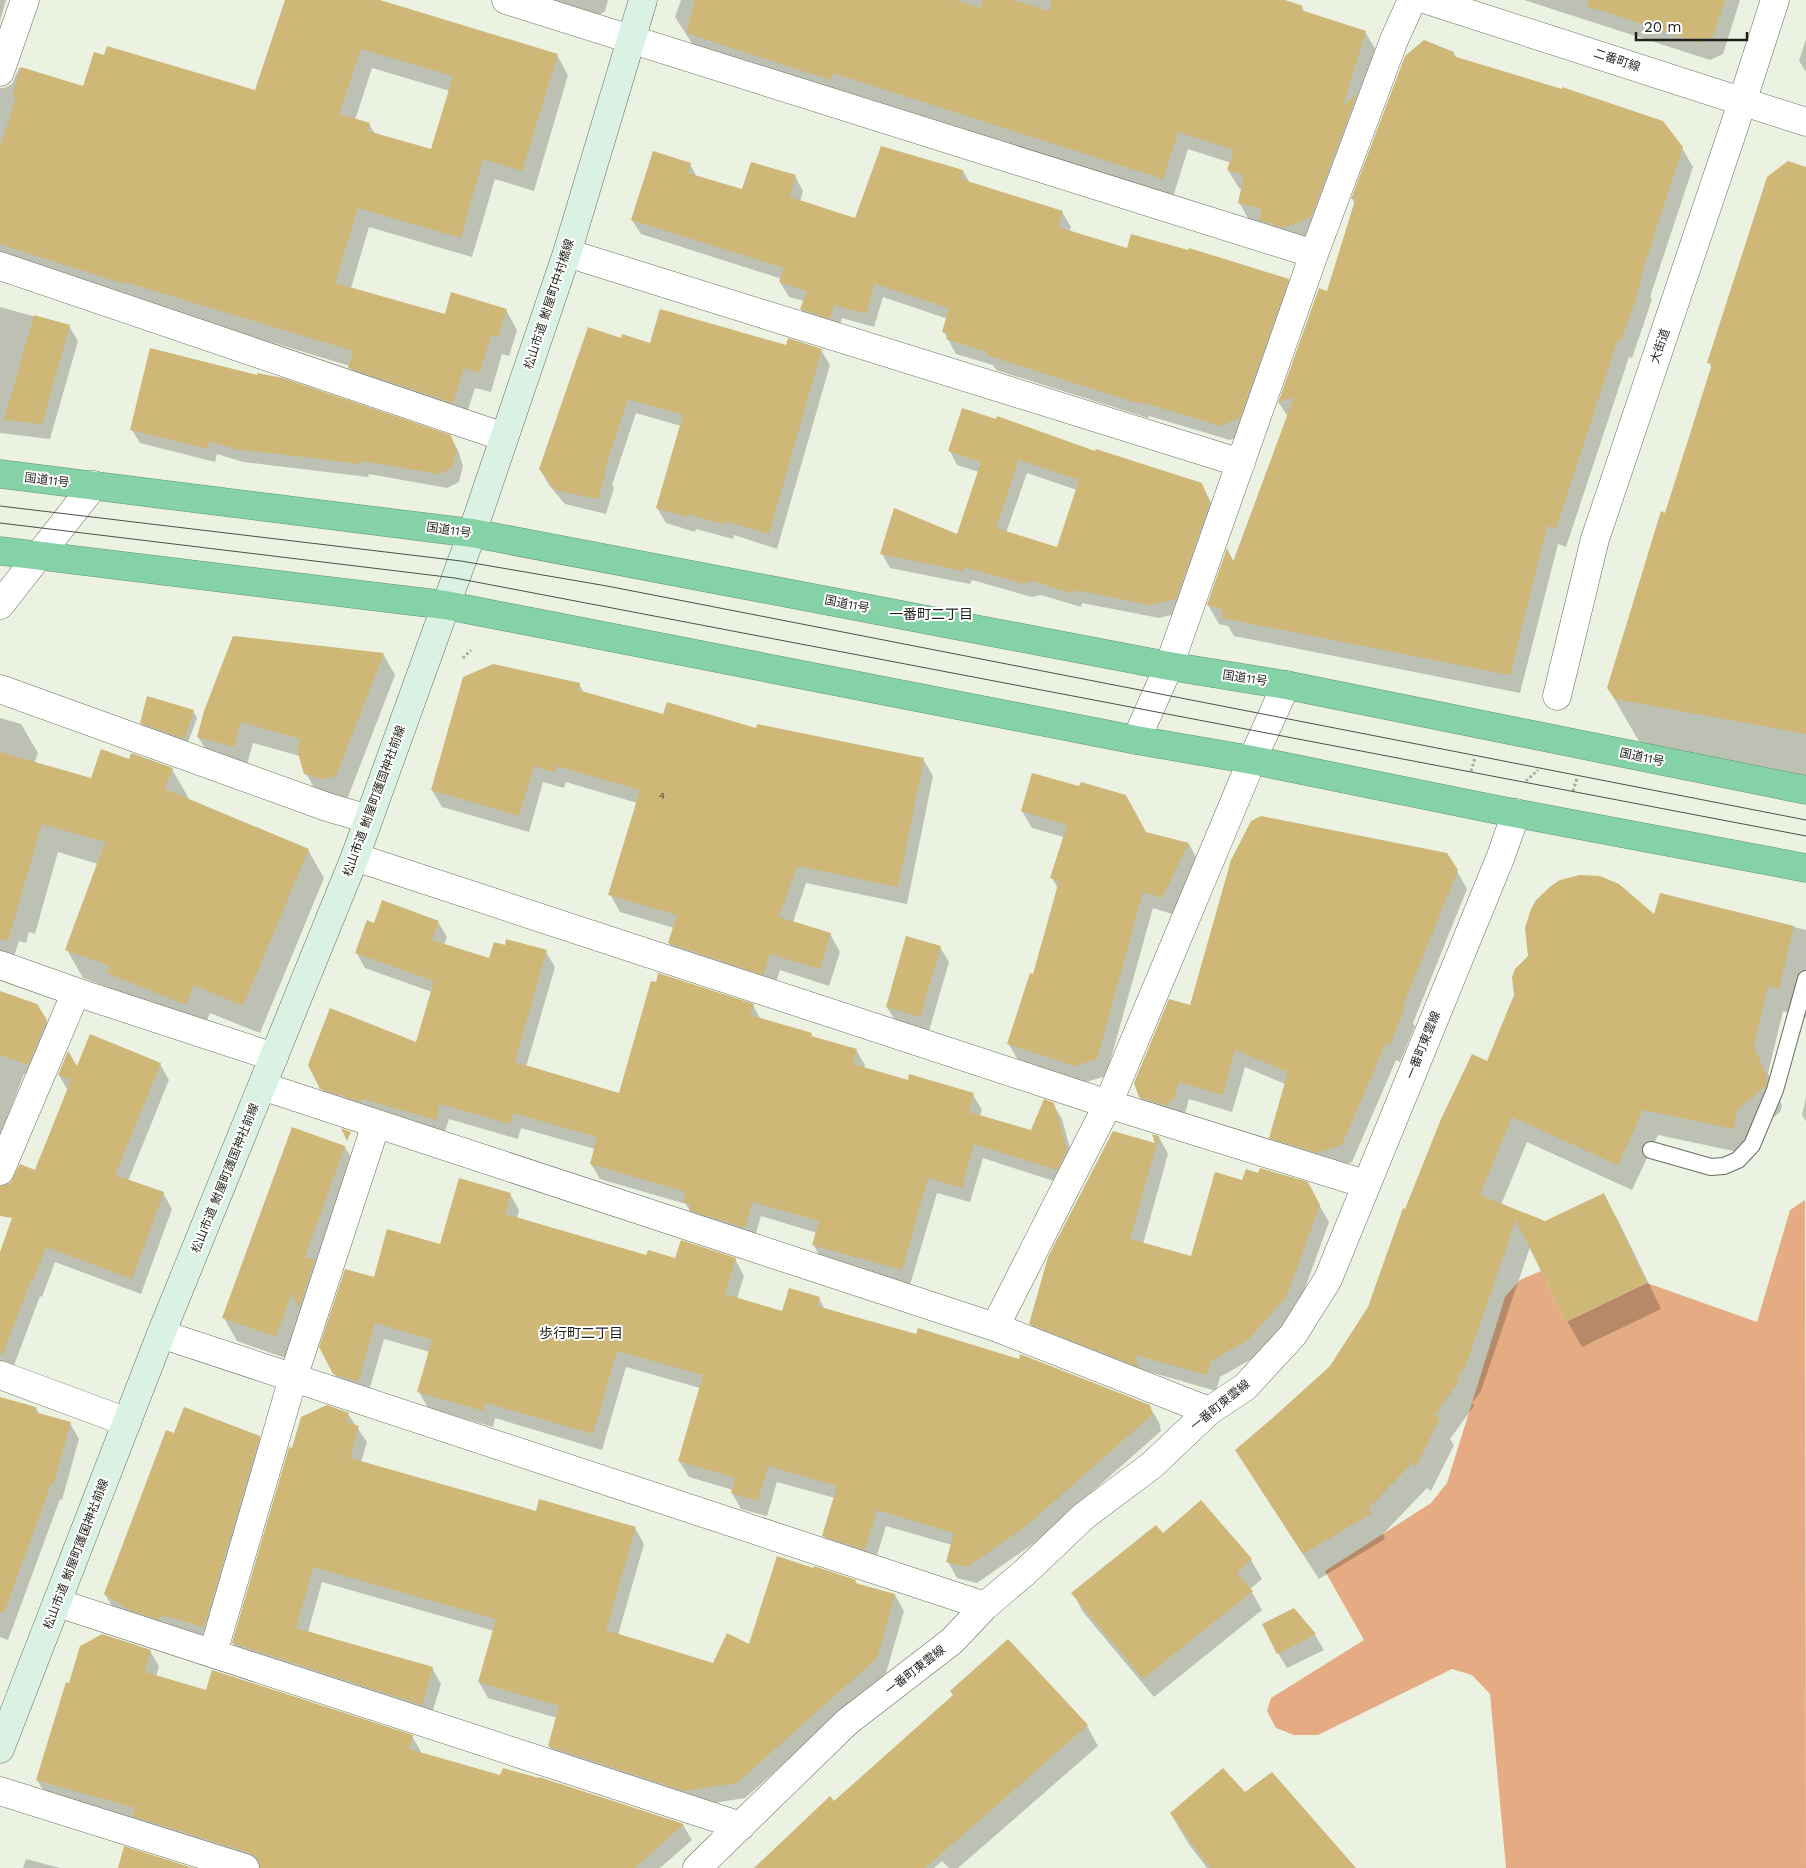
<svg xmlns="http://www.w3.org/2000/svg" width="1806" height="1868" viewBox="0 0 1806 1868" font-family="'Work Sans','Noto Sans JP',sans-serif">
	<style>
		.forest { fill: #e5ac83 }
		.shadow { fill: #0003; fill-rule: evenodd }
		.building { fill: #cfb778; fill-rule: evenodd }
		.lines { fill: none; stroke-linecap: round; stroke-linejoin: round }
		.lane-casing { stroke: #686d5f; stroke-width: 18 }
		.street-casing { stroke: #686d5f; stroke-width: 29 }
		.secondary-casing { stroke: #686d5f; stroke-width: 29 }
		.highway-casing { stroke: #619475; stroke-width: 29 }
		.path { stroke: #a3a89b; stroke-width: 3; stroke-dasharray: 2.5 2.5; stroke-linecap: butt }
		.lane { stroke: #fff; stroke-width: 16 }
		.street { stroke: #fff; stroke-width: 28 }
		.secondary { stroke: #daf2e4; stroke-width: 28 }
		.highway { stroke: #85d2a6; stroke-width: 28 }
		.tram { stroke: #4d5048; stroke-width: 1 }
		.labels { text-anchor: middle; stroke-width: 4; stroke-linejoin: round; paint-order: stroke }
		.number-label { font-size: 10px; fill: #4b4632 }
		.street-label { font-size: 12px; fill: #1f211b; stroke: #fff }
		.neighbourhood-label { font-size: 14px; fill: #1f211b; stroke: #fff }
	</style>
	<rect width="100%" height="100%" fill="#ecf2e2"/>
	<path class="forest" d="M1805 1200 1806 1868H1506L1490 1694 1472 1675 1452 1669 1318 1735H1294L1276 1728 1267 1711 1271 1698 1364 1640 1325 1571 1431 1503 1447 1483 1505 1297 1520 1280 1541 1271 1566 1322 1647 1283 1757 1322 1790 1210Z"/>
	<path class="shadow" d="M0 0H6L0 21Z
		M286 0H360L557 55 568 75 534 191 495 179 472 257 369 227 351 288 445 315 506 310 517 330 509 356 502 354 491 392 475 388 464 422 361 387 350 366 0 260V88H4L12 84 19 68 84 88 255 92ZM372 68 450 91 432 151 375 134 369 124 355 120Z
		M549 0H608L605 11 595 18Z
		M681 0H1280L1302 7 1305 13 1365 32 1376 50 1321 234 1295 246 1249 220 1239 202 1242 189 1239 188 1228 170 1231 163 1188 149 1173 197 843 91 841 97 697 51 675 17Z
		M1524 0H1740L1723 54 1710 60Z
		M1806 39V72L1799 61Z
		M1454 53 1457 59 1682 148 1693 167 1650 297 1652 299 1642 329 1632 358 1629 357 1566 547 1558 544 1520 693 1234 636 1228 626 1219 624 1208 605 1228 551 1234 562 1288 417 1279 403 1319 290 1328 293 1355 204 1352 199 1406 56Z
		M690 164 697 177 743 191 795 176 803 191 800 202 856 220 963 171 970 183 1062 212 1071 227 1069 232 1128 249 1288 280 1296 294 1247 433 1230 440 1149 416 1148 418 996 370 993 365 956 354 944 332 948 319 883 297 874 327 842 318 838 332 809 323 801 309 804 301 789 297 780 282 782 279 641 234 632 220Z
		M1806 169V777L1645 748 1637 738 1608 688 1666 514 1712 368 1709 362Z
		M0 307 69 326 78 341 50 439 0 433Z
		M622 340 651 345 786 346 821 350 830 365 777 549 734 535 733 539 696 529 695 532 666 523 657 508 681 426 636 413 612 485 614 488 606 514 565 504 549 485 540 469Z
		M258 377 450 436 458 450 463 466 459 482 447 488 369 474 368 477 243 462 217 454 215 462 140 443 132 430Z
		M997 420 1096 453 1201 484 1209 498 1217 518 1184 612 1159 618 1082 603 1081 607 1041 595 1032 597 972 580 970 584 890 568 882 554 958 535 979 472 957 465 950 451ZM1027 473 1077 490 1057 548 1006 533Z
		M383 654 395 675 348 797 336 801 318 795 306 773 300 756 253 743 246 768 211 758 198 737Z
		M579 684 584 693 664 715 757 730 923 759 933 776 907 904 806 883 793 922 830 934 840 952 829 986 780 970 773 991 679 960 669 943 674 928 620 912 610 894 637 803 566 782 564 788 543 782 529 832 442 807 432 790Z
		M193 711 197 718 187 745 145 730 141 723Z
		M0 718 21 724 38 753 35 761 37 764 91 779 130 761 172 769 188 797V800L308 850 324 878 260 1033 210 1013 202 1032 124 1001 118 991 83 978 67 950 98 864 58 852 35 934 29 932 26 943 19 941 14 956 0 952Z
		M1080 788 1146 833 1189 844 1198 861 1172 914 1153 908 1106 1076 1086 1082 1018 1060 1008 1043 1034 976 1058 889 1052 878 1064 837 1032 828 1022 811Z
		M1457 871 1467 889 1413 1023 1415 1026 1400 1062 1396 1060 1352 1162 1327 1170 1280 1155 1270 1138 1285 1084 1245 1067 1232 1112 1189 1099 1184 1117 1150 1115 1140 1097 1191 1006Z
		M1661 894 1806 930V1018L1783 1011 1768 1073 1782 1106 1780 1112 1752 1135 1748 1154 1658 1135 1632 1190 1527 1142 1501 1205 1545 1222 1603 1194 1618 1220 1661 1309 1582 1347 1567 1321 1530 1247 1481 1391 1472 1403 1474 1406 1450 1439 1454 1445 1431 1491 1427 1488 1383 1534 1385 1539 1319 1579 1252 1476 1237 1450 1331 1366 1370 1308 1406 1210 1488 1063 1655 916Z
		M438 922 447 937 444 945 490 959 546 952 555 967 526 1067 620 1094 753 1005 761 1020 811 1034 813 1038 856 1050 865 1065 864 1068 909 1081 973 1095 982 1110 980 1116 1032 1131 1053 1104 1062 1119 1075 1166 1066 1185 983 1158 970 1202 937 1193 910 1285 822 1260 813 1244 817 1233 761 1216 753 1243 693 1217 686 1204 600 1179 591 1164 595 1149 521 1128 518 1139 449 1119 444 1135 330 1104 321 1088 417 1043 432 992 365 968 356 952 375 924Z
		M940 947 949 962 929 1031 896 1022 887 1007Z
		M0 992 46 1021 55 1036 36 1079 24 1074 0 1136Z
		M160 1064 169 1080 128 1181 163 1193 172 1209 141 1294 55 1262 42 1297 40 1296 10 1376 0 1378V1253L68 1091 59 1075 78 1068Z
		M1806 1098V1121L1802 1115Z
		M293 1129 345 1147 358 1170 288 1359 237 1341 224 1318Z
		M1113 1133 1157 1145 1154 1136 1159 1137 1168 1154 1143 1244 1192 1258 1243 1182 1259 1175 1307 1184 1329 1222 1296 1313 1257 1356 1220 1377 1216 1391 1143 1370 1147 1382 1040 1340 1030 1323Z
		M510 1194 519 1210 517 1219 647 1257 676 1260 735 1259 744 1276 737 1299 783 1312 819 1298 825 1310 1149 1406 1159 1422 1161 1431 1034 1543 977 1583 957 1578 948 1562 952 1545 886 1526 874 1565 833 1552 824 1536 835 1498 777 1482 767 1516 741 1509 732 1493 733 1490 689 1477 679 1461 700 1388 626 1367 602 1450 495 1418 493 1427 428 1408 419 1392 430 1352 384 1339 367 1398 344 1390 334 1374 374 1278 441 1246Z
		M0 1398 36 1408 39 1414 70 1423 79 1439 62 1500 60 1499 8 1640 0 1637Z
		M348 1414 367 1442 361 1462 537 1513 635 1528 644 1544 618 1635 714 1664 750 1645 855 1581 858 1585 895 1595 904 1611 886 1673 745 1798 694 1806 558 1762 549 1746 557 1718 488 1698 479 1682 494 1631 322 1582 308 1632 432 1668 441 1684 430 1720 242 1659 233 1643 293 1450Z
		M175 1435 259 1437 267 1451 212 1640 113 1608 105 1594Z
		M1201 1502 1251 1560 1262 1579 1250 1589 1262 1610 1154 1697 1083 1612 1073 1593 1163 1535Z
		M1293 1609 1315 1635 1324 1650 1287 1668 1278 1653Z
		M1008 1641 1087 1726 1098 1746 958 1868H949L942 1861 934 1868H755L834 1803 954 1696Z
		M150 1651 159 1666 156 1677 207 1691 412 1736 421 1752 420 1754 501 1777 540 1779V1778L683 1825 692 1840 660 1868H259L143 1831 46 1795 37 1780 70 1684Z
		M1245 1793 1354 1868H1207L1188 1843 1171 1814Z
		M26 1859 60 1868H23Z"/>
	<path class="building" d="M285 0H380L558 54 522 171 483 159 461 238 358 208 335 283 445 314 451 292 507 309 498 337 491 335 480 373 464 368 453 403 348 368 353 351 125 282 124 284 0 244V147L16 97 12 96 21 67 83 86 94 52 104 55 107 46 255 90ZM361 49 453 76 431 149 368 131 370 123 339 114Z
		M695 0H956L980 8 982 0H1014L1049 11 1052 0H1285L1303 6 1301 10 1366 31 1343 106 1357 94 1311 217 1284 228 1259 220 1262 209 1238 203 1244 175 1227 170 1234 150 1178 132 1163 179 833 73 831 80 686 33Z
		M1588 0H1725L1713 36 1700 43 1587 6Z
		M1424 40 1454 52 1453 56 1562 89V87L1663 121 1683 147 1640 279H1642L1632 310 1622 340 1618 339 1556 529 1547 526 1510 675 1222 618 1223 610 1207 605 1227 548 1233 562 1294 397 1278 403 1319 288 1327 291 1356 197 1351 199 1405 56Z
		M881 146 963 170 961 179 1063 211 1058 227 1127 248 1131 234 1188 250 1189 248 1289 279 1240 418 1221 426 1141 402 1140 404 986 355 987 352 946 339 948 334 942 332 949 308 875 284 866 314 834 305 830 319 800 309 807 291 779 282 784 268 631 220 653 151 691 163 688 173 742 189 751 162 796 175 790 197 855 218Z
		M1788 161 1806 167V734L1615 699 1607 688 1661 511 1665 513 1712 364 1707 363 1767 177Z
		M660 309 786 345 788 338 822 349 769 534 726 521 725 525 688 514 687 517 656 508 683 415 628 399 604 472H606L598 499 555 490 539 469 588 327 621 338 622 334 650 343Z
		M34 315 70 325 42 424 4 420Z
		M150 348 257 375V373L283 378 451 435 456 452 452 468 439 474 361 461V464L234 449 209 441 208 449 130 430Z
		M962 408 996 419 997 416 1095 451 1096 449 1202 483 1210 503 1176 599 1150 605 1075 590 1073 594 1033 581 1024 584 964 567 963 571 880 554 894 508 957 534 981 462 948 451ZM1019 460 1079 480 1057 547 996 528Z
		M233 636 384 653 336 776 323 779 304 774 297 750 300 739 241 722 234 747 197 737 204 711Z
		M493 664 580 683 578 690 663 714 667 702 756 728 757 724 924 758 898 887 797 866 779 917 831 933 820 969 770 954 763 975 668 943 677 915 608 895 640 790 556 766 554 772 534 766 519 816 431 790 463 677Z
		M147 696 194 710 184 739 140 723Z
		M101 749 129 759 131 753 173 768 165 789 309 849 243 1006 194 985 186 1005 107 973 110 966 65 950 105 842 42 824 8 941 0 939V752L91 778Z
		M1032 773 1079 786 1081 782 1126 795 1146 832 1189 843 1162 898 1143 892 1097 1059 1075 1066 1007 1044 1030 973 1033 974 1059 881 1050 878 1067 825 1021 811Z
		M1261 816 1447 853 1458 870 1403 1006 1405 1007 1390 1045 1386 1043 1342 1145 1317 1153 1269 1138 1288 1072 1235 1050 1223 1095 1179 1082 1174 1100 1170 1099 1168 1106 1139 1097 1134 1083 1169 999 1190 1005 1231 860 1251 821Z
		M1580 875 1600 876 1619 884 1654 914 1660 893 1794 926 1779 989 1768 986 1754 1046 1768 1079 1766 1086 1738 1109 1734 1129 1643 1110 1618 1165 1512 1117 1480 1195 1545 1221 1604 1193 1647 1283 1566 1322 1516 1220 1466 1365 1457 1377 1460 1380 1435 1415 1440 1418 1416 1467 1412 1463 1368 1509 1372 1513 1303 1554 1235 1450 1275 1416 1330 1366 1368 1307 1403 1208 1405 1209 1441 1119 1472 1054 1487 1061 1514 995 1512 977 1515 969 1528 956 1525 928 1531 909 1536 900 1551 886 1560 880Z
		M382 900 439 921 432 940 489 958 494 942 505 945 506 939 547 950 515 1062 619 1093 651 981 656 982 658 973 754 1004 750 1015 812 1033 811 1036 857 1049 853 1064 908 1080 909 1074 974 1093 969 1112 1031 1130 1044 1099 1054 1103 1067 1150 1057 1170 974 1144 962 1188 928 1178 902 1270 812 1245 819 1221 752 1202 745 1228 689 1210 691 1204 683 1202 686 1192 590 1164 597 1137 513 1113 510 1124 440 1104 436 1120 363 1099 362 1102 320 1089 308 1065 330 1008 416 1042 434 981 355 953 367 920 374 923Z
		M906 936 941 946 920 1017 886 1007Z
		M0 991 37 1004 47 1020 28 1065 0 1055Z
		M90 1034 161 1063 115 1175 164 1192 132 1279 46 1247 33 1281 31 1280 3 1354H0V1252L12 1218 0 1216V1186L10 1183 20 1164 35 1170 71 1080 58 1075 68 1051 77 1066Z
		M292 1127 345 1146 305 1257 315 1260 299 1308 292 1293 276 1337 222 1318Z
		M341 1128 351 1132 347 1141Z
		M1113 1131 1155 1143 1152 1134 1159 1136 1130 1239 1191 1256 1215 1172 1242 1180 1246 1169 1258 1173 1260 1168 1308 1182 1320 1205 1287 1296 1248 1340 1211 1361 1207 1375 1135 1355 1139 1367 1029 1324 1048 1257Z
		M459 1178 511 1193 505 1214 646 1255 648 1250 675 1258 681 1240 736 1258 725 1294 782 1311 789 1288 820 1297 817 1306 916 1334 918 1328 1019 1359 1020 1354 1150 1405 1153 1414 1025 1527 967 1567 946 1562 954 1533 877 1510 865 1550 822 1536 837 1486 768 1466 758 1501 731 1493 735 1478 678 1461 703 1375 617 1351 593 1434 486 1403 484 1411 417 1392 432 1340 375 1323 358 1382 333 1374 319 1347 345 1269 374 1277 387 1229 440 1244Z
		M0 1397 36 1407 35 1412 71 1422 53 1485 51 1484 4 1613 0 1612Z
		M327 1405 349 1413 346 1422 359 1426 350 1458 536 1511 539 1499 636 1527 606 1630 713 1663 727 1633 749 1644 777 1556 813 1568 814 1566 856 1580 855 1583 895 1594 877 1658 737 1783 684 1791 548 1746 559 1706 478 1682 496 1619 313 1567 296 1628 433 1667 422 1705 232 1643 289 1447 292 1448 301 1417Z
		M184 1407 260 1436 204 1627 161 1615 160 1620 129 1610 104 1594 166 1430 174 1433Z
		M1201 1500 1252 1559 1237 1573 1253 1591 1143 1679 1071 1593 1156 1525 1163 1533Z
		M1294 1608 1316 1634 1277 1654 1262 1624Z
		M102 1634 151 1650 145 1672 206 1690 212 1670 413 1735 409 1749 500 1775 503 1768 539 1778V1777L684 1824 635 1868H260L257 1858 250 1853 132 1816 135 1808 36 1780 66 1682 69 1683 80 1646Z
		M1008 1639 1088 1725 925 1868H754L830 1796 834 1801 953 1695 950 1691Z
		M1223 1768 1245 1792 1272 1772 1356 1868H1210L1170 1813Z
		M124 1846 193 1868H118Z"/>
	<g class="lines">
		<g class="lane-casing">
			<path id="lane" d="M1651 1150 1711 1167 1724 1166 1738 1160 1752 1145 1775 1090 1806 979"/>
		</g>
		<g class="street-casing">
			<path id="street" d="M506 0 1314 254
				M1427 0 1806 122
				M0 72 25 0
				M567 253 1241 463
				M0 266 504 437
				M0 605 94 485
				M0 689 327 807 368 819
				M1557 696 1595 539 1733 130 1775 0
				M1136 740 1169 666 1314 254 1394 40 1412 0
				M355 857 1108 1104 1365 1184
				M0 965 76 992 0 1171
				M76 992 274 1057
				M262 1086 995 1327 1209 1411
				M995 1327 1108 1104 1252 760 1286 685
				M161 1334 985 1606
				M0 1375 127 1422
				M58 1603 741 1826
				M213 1653 293 1378 376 1124
				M0 1791 245 1868
				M697 1868 847 1722 952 1641 985 1606 1024 1573 1084 1516 1152 1465 1209 1411 1245 1387 1293 1335 1328 1279 1501 856 1516 813"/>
		</g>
		<g class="secondary-casing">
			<path id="secondary" d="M0 1749 161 1334 355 857 472 533 567 253 643 0"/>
		</g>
		<g class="highway-casing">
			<path id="highway" d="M0 474 472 533 1169 666 1286 685 1806 790
				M0 551 445 605 1136 740 1252 760 1493 809 1806 868"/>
		</g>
		<path class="path" d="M463 658 471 650
			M1471 771 1475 758
			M1526 781 1538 770
			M1573 791 1577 778"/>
		<use href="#lane" class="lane"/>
		<use href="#street" class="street"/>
		<use href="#secondary" class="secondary"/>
		<use href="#highway" class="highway"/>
		<path class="tram" d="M0 506 461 561 607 586 1806 820
			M0 523 455 578 1806 836"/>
	</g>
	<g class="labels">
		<g class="number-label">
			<text x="662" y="799">4</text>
		</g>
		<g class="street-label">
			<text transform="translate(1617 60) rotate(18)" y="4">二番町線</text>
			<text transform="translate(549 304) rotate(-72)" y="4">松山市道 鮒屋町中村橋線</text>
			<text transform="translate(1660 346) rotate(-71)" y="4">大街道</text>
			<text transform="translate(47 480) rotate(7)" y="4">国道11号</text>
			<text transform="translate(449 530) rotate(8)" y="4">国道11号</text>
			<text transform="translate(847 604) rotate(11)" y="4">国道11号</text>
			<text transform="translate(1245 678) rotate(9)" y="4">国道11号</text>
			<text transform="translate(1642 757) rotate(12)" y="4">国道11号</text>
			<text transform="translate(374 801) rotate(-70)" y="4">松山市道 鮒屋町護国神社前線</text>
			<text transform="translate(1423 1045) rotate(-68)" y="4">一番町東雲線</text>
			<text transform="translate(225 1178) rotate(-68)" y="4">松山市道 鮒屋町護国神社前線</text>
			<text transform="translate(1220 1405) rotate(-39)" y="4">一番町東雲線</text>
			<text transform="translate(76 1554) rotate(-69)" y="4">松山市道 鮒屋町護国神社前線</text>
			<text transform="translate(915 1670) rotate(-38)" y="4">一番町東雲線</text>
		</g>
		<g class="neighbourhood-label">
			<text x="931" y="619">一番町二丁目</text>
			<text x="581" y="1338">歩行町二丁目</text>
		</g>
	</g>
	<path d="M1636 32v8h111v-8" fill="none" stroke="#1f211b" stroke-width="2.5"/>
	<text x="1644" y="32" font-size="15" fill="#1f211b" stroke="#ffffff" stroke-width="4" paint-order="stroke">20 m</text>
</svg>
